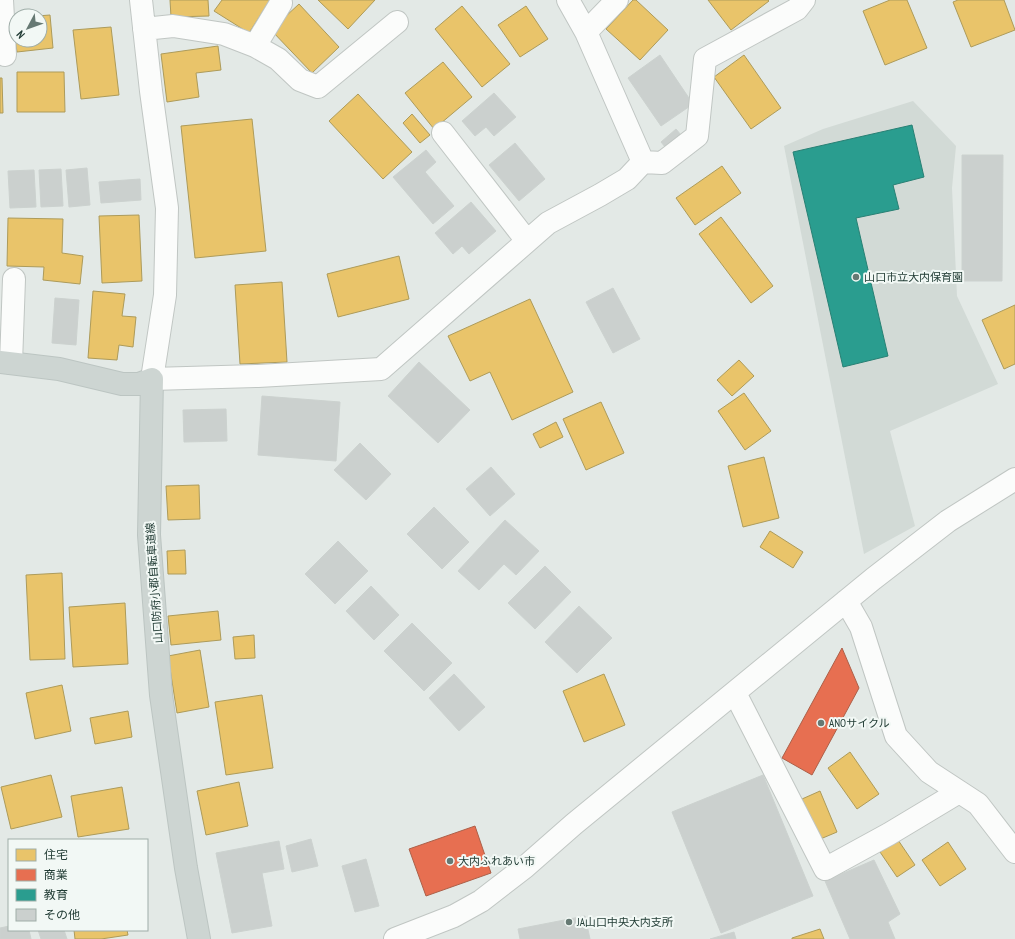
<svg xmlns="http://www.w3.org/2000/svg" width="1015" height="939" viewBox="0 0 1015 939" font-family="'PT Sans Narrow','Noto Sans JP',sans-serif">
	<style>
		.built { fill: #d2dad6 }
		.homes { fill: #e9c46a; stroke: #ad9b5a }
		.shops { fill: #e76f51; stroke: #ac6049 }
		.schools { fill: #2a9d8f; stroke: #288074 }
		.building { fill: #cbd0ce; stroke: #ccd2cf }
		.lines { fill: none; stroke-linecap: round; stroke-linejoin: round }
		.minor-casing { stroke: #c0c6c3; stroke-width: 24 }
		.major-casing { stroke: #bcc5c2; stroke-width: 24 }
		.minor { stroke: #fbfcfb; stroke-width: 22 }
		.major { stroke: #cdd5d2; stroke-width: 22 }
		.poi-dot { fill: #667973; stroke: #f2f8f5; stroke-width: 1.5 }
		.labels { text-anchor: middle; stroke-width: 4; stroke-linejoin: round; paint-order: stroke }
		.poi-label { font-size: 11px; fill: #223c35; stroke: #f2f8f5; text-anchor: start }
		.street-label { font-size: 11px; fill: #223c35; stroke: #f2f8f5 }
	</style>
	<rect width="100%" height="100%" fill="#e3e9e6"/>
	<path class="built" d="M913 101 956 146 952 188 957 296 998 384 890 431 915 526 864 554 784 146 823 129Z"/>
	<path class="homes" d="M170 0H208L209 16 171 17Z
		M222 0H270L249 33 214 11Z
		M318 0H375L348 29Z
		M633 0H636L668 30 640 60 606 29Z
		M708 0H768L769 1 731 30Z
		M890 0H907L927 48 885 65 863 11Z
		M958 0H1004L1015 30 971 47 953 2Z
		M299 4 339 47 312 73 271 30Z
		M462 6 510 64 482 87 435 29Z
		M526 6 548 39 520 57 498 25Z
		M50 15 53 48 17 52 12 19 16 18V40H40V16H37Z
		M111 27 119 95 81 99 73 30Z
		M218 46 221 70 196 73 199 97 167 102 161 54Z
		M744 55 781 108 751 129 714 77Z
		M443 62 472 97 434 129 405 93Z
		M17 72H64L65 112H17Z
		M0 78H2L3 113H0Z
		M358 94 412 152 383 179 329 121Z
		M412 114 430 135 420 143 403 123Z
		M252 119 266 251 195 258 181 126Z
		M722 166 741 193 695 225 676 198Z
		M139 215 142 281 102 283 99 216Z
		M721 217 773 286 751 303 699 234Z
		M8 218 63 219 62 253 83 256 80 284 43 280 44 267 7 266Z
		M399 256 409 299 338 317 327 274Z
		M282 282 287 362 240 364 235 285Z
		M93 291 125 294 122 316 136 317 133 347 119 345 117 360 88 358Z
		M530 299 573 392 512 420 490 372 470 381 448 336Z
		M1015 305V364L1004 369 982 320Z
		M739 360 754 376 732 396 717 380Z
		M744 393 771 431 745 450 718 411Z
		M601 402 624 453 586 470 563 419Z
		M556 422 563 437 540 448 533 434Z
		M764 457 779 518 743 527 728 466Z
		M199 485 200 519 168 520 166 486Z
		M770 531 803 552 793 568 760 547Z
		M185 550 186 574H168L167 551Z
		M62 573 65 659 30 660 26 575Z
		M125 603 128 664 73 667 69 607Z
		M218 611 221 640 171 645 168 616Z
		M254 635 255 658 235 659 233 637Z
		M200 650 209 707 177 713 168 656Z
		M604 674 625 725 584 742 563 691Z
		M62 685 71 731 35 739 26 693Z
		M262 695 273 768 226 775 215 702Z
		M128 711 132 737 95 744 90 718Z
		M850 752 879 794 857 809 828 768Z
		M51 775 62 817 11 829 1 787Z
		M239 782 248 826 206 835 197 791Z
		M122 787 129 829 78 837 71 796Z
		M820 791 837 832 818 840 802 799Z
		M896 837 915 865 897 877 878 849Z
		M948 842 966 869 940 886 922 860Z
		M820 929 824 939H792V938Z
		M74 930H127L128 935 101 939H75Z"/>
	<path class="shops" d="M842 648 859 688 812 775 782 758Z
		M475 826 491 873 426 896 409 849Z"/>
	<path class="schools" d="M912 125 924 177 893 185 899 209 856 218 888 356 843 367 793 152Z"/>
	<path class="building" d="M660 55 693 104 661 126 628 78Z
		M494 93 516 117 494 136 486 127 475 136 462 121Z
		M676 129 686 141 670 153 661 142Z
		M515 143 545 179 519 201 489 165Z
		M426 150 436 162 425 172 454 206 433 224 393 177Z
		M962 155H1003L1002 281H962Z
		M87 168 90 205 69 207 66 170Z
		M61 169 63 206 41 207 39 170Z
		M34 170 36 207 10 208 8 171Z
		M140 179 141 200 101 203 99 182Z
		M471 202 496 231 469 254 462 246 453 254 435 233Z
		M613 288 640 339 613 353 586 302Z
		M55 298 79 300 76 345 52 343Z
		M419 362 470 410 438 443 388 396Z
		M262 396 340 402 336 461 258 455Z
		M226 409 227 441 184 442 183 410Z
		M360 443 391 474 366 500 334 470Z
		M491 467 515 494 490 516 466 489Z
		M434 507 469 542 442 569 407 534Z
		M505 520 539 551 516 575 504 564 479 590 458 571Z
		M338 541 368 571 335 604 305 574Z
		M545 566 571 592 535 629 508 603Z
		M371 586 399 615 374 640 346 611Z
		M579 606 612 638 577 673 545 642Z
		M412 623 452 663 424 691 384 651Z
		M454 674 485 707 459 731 429 698Z
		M763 775 813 896 721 933 672 812Z
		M311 839 318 866 292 872 286 846Z
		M279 841 284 869 262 873 272 926 232 933 216 853Z
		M366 859 379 906 355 912 342 866Z
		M874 860 900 914 888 922 895 939H850L825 881Z
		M585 916 590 939H520L518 929Z
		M9 926V930H29L31 939H0V928Z
		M38 930H64L67 939H41Z
		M734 932 736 939H710Z"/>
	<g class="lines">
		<g class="minor-casing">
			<path id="minor" d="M2 0 5 55
				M141 0 151 91 167 208 165 295 152 379 258 376 381 369 548 223 600 195 627 179 643 162 586 32 568 0
				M144 29 173 26 224 34 255 46 278 59 300 80 318 87 397 22
				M586 32 617 0
				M255 46 281 3
				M443 133 527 241
				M643 162 662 163 697 136 705 59 797 9 804 0
				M11 363 14 279
				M846 601 861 627 896 736 929 772 978 804 1015 852
				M735 693 825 869 889 834 959 792
				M395 939 454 916 481 901 525 867 574 824 873 579 948 521 1015 479"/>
		</g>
		<g class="major-casing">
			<path id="major" d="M0 362 59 369 122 384H139L152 379 149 535 161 695 186 868 199 939"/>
		</g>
		<use href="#minor" class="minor"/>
		<use href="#major" class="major"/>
	</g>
	<g class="poi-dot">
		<circle cx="856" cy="277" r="4"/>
		<circle cx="821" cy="723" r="4"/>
		<circle cx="450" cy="861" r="4"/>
		<circle cx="569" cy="922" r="4"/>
	</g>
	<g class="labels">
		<g class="poi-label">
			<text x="864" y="281">山口市立大内保育園</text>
			<text x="829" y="727">ANOサイクル</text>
			<text x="458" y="865">大内ふれあい市</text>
			<text x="577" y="926">JA山口中央大内支所</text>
		</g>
		<g class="street-label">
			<text transform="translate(154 583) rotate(-94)" y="4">山口防府小郡自転車道線</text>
		</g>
	</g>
	<rect x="8" y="839" width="140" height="92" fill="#f2f8f5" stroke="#9fada8"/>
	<rect x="16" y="849" width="20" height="12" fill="#e9c46a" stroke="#9fada8"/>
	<text x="44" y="859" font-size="12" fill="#223c35">住宅</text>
	<rect x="16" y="869" width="20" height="12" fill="#e76f51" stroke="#9fada8"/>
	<text x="44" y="879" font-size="12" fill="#223c35">商業</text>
	<rect x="16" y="889" width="20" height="12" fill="#2a9d8f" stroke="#9fada8"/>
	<text x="44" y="899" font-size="12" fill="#223c35">教育</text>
	<rect x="16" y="909" width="20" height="12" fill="#cbd0ce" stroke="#9fada8"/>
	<text x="44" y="919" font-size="12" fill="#223c35">その他</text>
	<g transform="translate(28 28) rotate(229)"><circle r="19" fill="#f2f8f5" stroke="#9fada8"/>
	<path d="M0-3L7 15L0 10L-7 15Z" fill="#667973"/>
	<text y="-6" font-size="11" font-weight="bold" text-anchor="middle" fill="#223c35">N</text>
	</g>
</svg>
